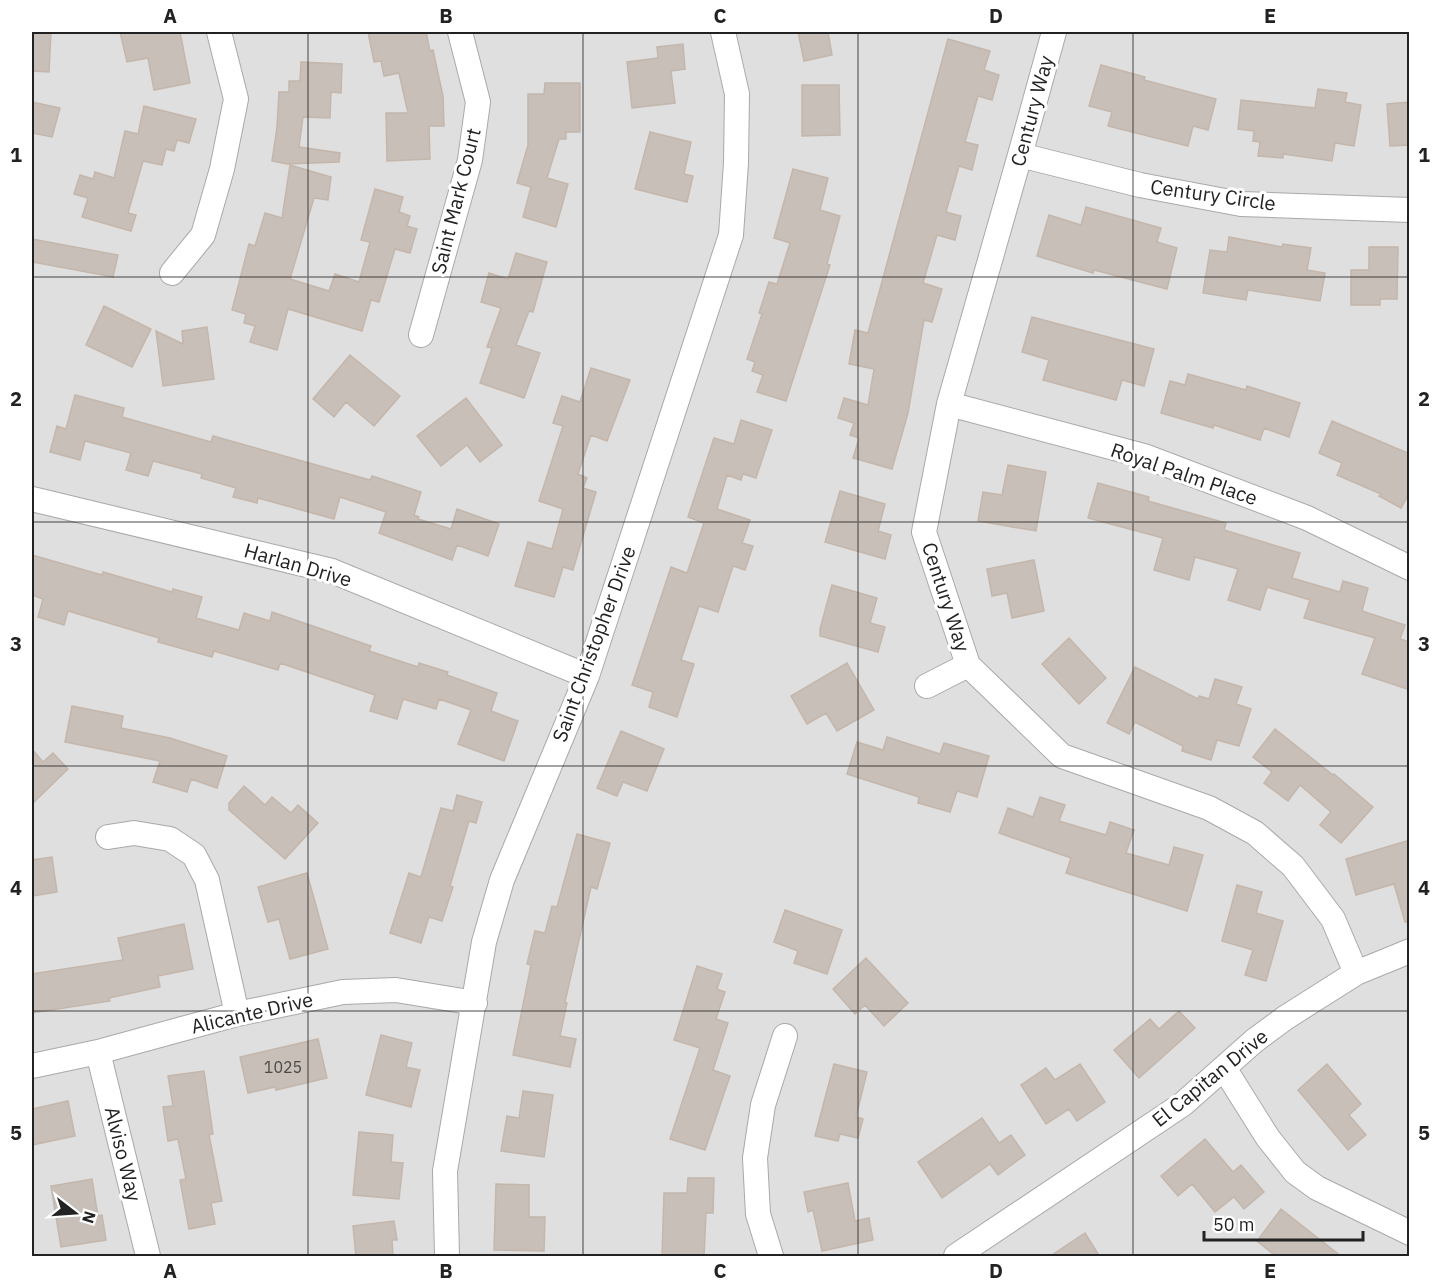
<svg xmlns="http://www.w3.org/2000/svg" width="1441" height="1288" viewBox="0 0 1441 1288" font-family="'IBM Plex Sans',sans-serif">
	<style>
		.residential { fill: #e0dfdf }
		.building { fill: #c7bfb8; stroke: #c4b6ab; stroke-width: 1.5 }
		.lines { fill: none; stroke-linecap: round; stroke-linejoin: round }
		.minor-casing { stroke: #a9a9a9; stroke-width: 26 }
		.minor { stroke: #fff; stroke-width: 24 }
		.grid { fill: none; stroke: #222; stroke-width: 1.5; stroke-opacity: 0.55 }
		.labels { text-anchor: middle; stroke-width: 6; stroke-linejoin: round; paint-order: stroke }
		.number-label { font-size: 16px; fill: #4b4948 }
		.street-label { font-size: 20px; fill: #222; stroke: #fff }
		.neatline { fill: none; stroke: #222; stroke-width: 2 }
		.grid-label { font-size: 20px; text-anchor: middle; font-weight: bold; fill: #222 }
	</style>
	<rect width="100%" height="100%" fill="#f2efe9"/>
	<path class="residential" d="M32 32H1409V1256H32Z"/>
	<path class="building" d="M32 32H51L49 72 32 71Z
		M120 32H180L190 83 154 90 148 58 127 62Z
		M368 32H426L430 51 433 50 443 96 444 126H429L430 159 387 161 386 113H408L399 73 384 76 381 61 374 62Z
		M798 32H828L832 55 804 61Z
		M948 39 990 51 984 70 999 75 992 100 978 96 965 142 978 145 972 170 959 166 946 212 961 216 955 240 937 235 923 283 942 289 932 322 924 320 908 413 892 469 853 458 859 438 850 435 854 423 838 418 844 398 868 405 874 369 849 364 855 330 868 333Z
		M683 44 685 69 671 71 675 103 632 108 627 62 658 58 657 47Z
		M301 62 342 64 341 93 331 92 330 118 303 117 299 147 340 153 339 162 287 164 272 161 277 127 279 92H289V81H300Z
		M1101 65 1145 77 1144 80 1216 99 1208 130 1193 126 1188 146 1108 126 1112 112 1089 106Z
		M545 83H580V132H566V139H559L547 178 568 184 556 227 523 217 531 187 517 183 528 145V94H544Z
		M802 85H839L840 135 802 136Z
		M1318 89 1347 93 1345 102 1361 105 1354 146 1335 143 1332 161 1283 154V158L1258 156 1260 142 1253 141 1254 131 1238 129 1241 100 1315 108Z
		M32 102 60 108 52 137 32 133Z
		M1410 102V145L1390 146 1387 104Z
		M144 106 196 119 189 143 177 140 174 151 166 149 162 165 143 161 128 213 136 215 131 231 82 217 88 198 74 194 80 175 93 179 95 172 114 178 125 131 138 134Z
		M650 132 691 142 684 174 693 176 687 202 635 189Z
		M290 165 331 177 328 200 314 198 290 279 329 291 335 274 359 282 370 242 361 240 375 189 403 197 399 212 410 216 407 226 417 229 410 253 395 249 379 302 371 300 362 331 288 309 277 350 250 342 255 326 244 323 246 314 232 310 249 244 255 246 265 213 282 218Z
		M793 169 828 178 820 210 840 216 827 264 830 265 786 401 757 392 763 375 752 371 755 362 747 359 762 314 759 313 769 282 777 284 790 243 774 238Z
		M1086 207 1161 228 1157 242 1177 248 1167 289 1094 270 1093 273 1037 256 1049 215 1081 225Z
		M1229 237 1282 247 1283 244 1311 248 1307 270 1325 273 1320 301 1248 290 1246 300 1203 293 1210 250 1227 252Z
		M32 239 118 255 113 277 32 262Z
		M1369 247H1398L1397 299H1380V305H1351V270H1369Z
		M516 253 547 262 533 312 529 311 516 345 540 353 524 398 480 383 492 348 487 347 501 308 481 302 489 273 508 279Z
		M104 306 151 329 132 367 86 345Z
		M1032 317 1154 349 1144 386 1122 380 1116 400 1043 380 1049 360 1022 352Z
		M207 327 214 379 163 386 156 331 183 344 182 331Z
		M350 355 400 396 374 426 346 402 334 417 313 399Z
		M591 368 630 380 607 441 591 435 578 474 587 478 583 488 596 492 573 570 563 567 554 597 515 586 528 542 552 549 563 509 539 501 563 426 553 423 562 396 580 402Z
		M1188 374 1246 390 1247 386 1300 403 1289 437 1264 428 1260 440 1214 425 1213 428 1161 413 1170 381 1185 385Z
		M75 395 124 408 122 417 211 442 213 436 370 480 372 476 421 492 414 515 419 517 418 519 451 529 457 509 499 524 488 556 457 545 452 560 379 533 386 512 340 497 334 519 258 498 257 503 233 497 236 488 201 478 202 474 153 461 148 476 126 470 131 453 85 441 80 460 50 452 57 426 66 429Z
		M466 398 502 445 480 462 467 445 441 466 417 436Z
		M741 420 772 430 756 478 743 474 741 480 727 475 717 509 750 520 742 543 753 546 745 570 733 566 718 612 699 606 681 660 694 664 677 717 649 707 653 692 632 685 671 567 687 573 704 523 688 517 714 438 734 444Z
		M1332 421 1410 454V492L1401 508 1379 496 1381 494 1337 475 1342 463 1319 453Z
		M1008 465 1046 472 1036 531 978 521 983 492 1002 495Z
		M1098 483 1149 497 1148 501 1226 523 1224 530 1300 553 1292 578 1340 592 1343 581 1368 588 1362 611 1405 625 1400 639 1410 642V690L1362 674 1375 638 1304 618 1310 600 1267 587 1260 610 1228 600 1238 569 1195 557 1189 580 1154 570 1163 538 1088 518Z
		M840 491 885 504 878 531 891 535 885 559 825 542Z
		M32 555 102 575 103 572 172 592 173 589 202 597 196 618 239 630 244 613 270 621 272 612 371 646 369 651 418 667 419 663 448 672 447 675 497 693 491 711 518 721 504 761 458 744 471 710 439 699 436 709 403 699 397 719 370 711 375 695 280 663 278 670 214 651 212 657 158 642 159 638 68 611 64 625 38 617 43 599 32 595Z
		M1034 560 1044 611 1012 618 1007 593 992 596 987 569Z
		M832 585 877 598 870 623 885 627 878 652 820 636V629Z
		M1069 638 1106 678 1079 704 1042 664Z
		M847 663 874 710 837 731 826 713 807 724 791 696Z
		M1135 667 1198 699 1199 696 1209 699 1215 679 1242 687 1236 704 1251 709 1239 746 1217 740 1211 760 1182 751 1183 746 1135 722 1129 734 1107 723Z
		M72 706 123 716 121 728 170 738 227 756 217 788 191 779 187 792 153 782 160 761 65 742Z
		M1275 729 1333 775 1334 774 1373 807 1341 843 1320 825 1331 812 1300 785 1288 801 1264 783 1272 772 1253 757Z
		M621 731 664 749 647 791 623 782 617 796 597 788Z
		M887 737 940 754 944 743 989 756 977 797 957 791 950 812 918 803 919 797 847 774 857 742 883 750Z
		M32 749 43 762 53 753 68 769 32 804Z
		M244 786 265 805 272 797 291 813 298 805 318 823 285 859 229 810V803Z
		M457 795 482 802 476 823 469 821 450 886 453 887 442 921 429 917 421 943 390 933 409 873 421 877 441 808 453 811Z
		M1040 797 1065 805 1059 821 1106 835 1110 822 1134 830 1126 853 1169 865 1174 847 1203 855 1187 911 1066 873 1071 858 999 833 1008 808 1033 817Z
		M577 834 610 843 597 889 591 887 565 1002 567 1003 560 1036 576 1039 570 1067 513 1055 531 965 527 964 535 931 545 933 552 906 557 907Z
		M1410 840V922H1405L1394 884 1356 895 1346 859Z
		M52 857 57 892 32 896V860Z
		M307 873 328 949 290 959 279 919 268 922 258 887Z
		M1237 885 1262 892 1256 913 1283 921 1266 981 1245 975 1253 950 1222 941Z
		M785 910 842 930 827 974 794 963 798 951 774 942Z
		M184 924 193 969 158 976 160 987 109 998 110 1001 32 1013V974L123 960 118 938Z
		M866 958 908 1003 884 1026 865 1005 855 1014 833 989Z
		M697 966 722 974 717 989 725 992 716 1019 728 1023 713 1070 730 1076 705 1150 670 1139 700 1048 674 1040Z
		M1179 1011 1195 1028 1139 1078 1114 1050 1150 1019 1159 1029Z
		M381 1035 412 1043 406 1067 420 1070 411 1107 366 1095Z
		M318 1039 327 1078 276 1090 275 1087 248 1093 240 1057Z
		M834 1064 867 1072 856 1117 863 1119 858 1138 840 1134 838 1141 815 1136Z
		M1080 1064 1105 1102 1077 1121 1069 1109 1046 1124 1021 1085 1046 1068 1055 1080Z
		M1327 1064 1361 1104 1349 1115 1366 1135 1348 1150 1298 1090Z
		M204 1071 213 1134 209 1135 222 1201 211 1203 215 1224 189 1229 180 1180 186 1179 178 1139 168 1141 163 1107 173 1106 168 1076Z
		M523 1091 553 1095 544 1157 501 1151 507 1116 519 1118Z
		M68 1101 75 1136 32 1145V1109Z
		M982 1118 999 1143 1011 1135 1025 1155 998 1175 990 1164 942 1198 918 1162Z
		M359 1132 393 1135 391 1162 403 1163 399 1199 353 1195Z
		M1205 1139 1233 1172 1241 1165 1264 1192 1244 1209 1234 1197 1215 1212 1192 1184 1178 1196 1161 1176Z
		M688 1178H714L713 1213H706L704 1257H662L664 1193H687Z
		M92 1179 98 1216 102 1215 106 1240 61 1247 51 1186Z
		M848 1183 855 1221 869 1218 873 1240 822 1251 813 1210 808 1212 804 1192Z
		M496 1184 529 1185V1217H545L544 1251 494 1250Z
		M1281 1209 1342 1257H1277L1257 1241Z
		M394 1221 397 1240H392L393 1257H356L353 1226Z
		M1085 1233 1100 1257H1049Z"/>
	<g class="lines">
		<g class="minor-casing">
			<path id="minor" d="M1054 32 1020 155 949 404 924 532 968 665 1062 756 1209 808 1255 833 1293 866 1333 919 1356 973
				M1020 155 1140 185 1241 204 1410 210
				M172 273 203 235 222 169 236 99 219 32
				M421 335 470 160 478 102 460 32
				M949 404 1144 456 1307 518 1410 568
				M32 499 332 571 587 676
				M927 686 968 665
				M108 837 134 833 170 839 194 855 207 880 237 1014
				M98 1052 148 1256
				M32 1066 98 1052 237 1014 343 992 396 990 475 1003
				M1224 1068 1268 1138 1295 1172 1317 1188 1410 1233
				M447 1256 445 1171 484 942 502 880 587 676 731 235 736 163 737 94 723 32
				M771 1256 758 1214 755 1158 763 1105 785 1036
				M956 1256 1183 1104 1254 1041 1285 1018 1356 973 1410 951"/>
		</g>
		<use href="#minor" class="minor"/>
	</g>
	<path class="grid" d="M308 32V1256M583 32V1256M858 32V1256M1133 32V1256M32 277H1410M32 522H1410M32 766H1410M32 1011H1410"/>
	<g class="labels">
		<g class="number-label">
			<text x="283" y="1073">1025</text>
		</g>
		<g class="street-label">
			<text transform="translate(1032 111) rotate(-75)" y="7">Century Way</text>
			<text transform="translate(1213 195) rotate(8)" y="7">Century Circle</text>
			<text transform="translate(456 201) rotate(-76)" y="7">Saint Mark Court</text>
			<text transform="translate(1184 474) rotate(19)" y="7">Royal Palm Place</text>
			<text transform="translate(298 565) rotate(16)" y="7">Harlan Drive</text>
			<text transform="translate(946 597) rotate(72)" y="7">Century Way</text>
			<text transform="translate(594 644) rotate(-70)" y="7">Saint Christopher Drive</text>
			<text transform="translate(252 1013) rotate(-13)" y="7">Alicante Drive</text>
			<text transform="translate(1210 1078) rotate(-39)" y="7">El Capitan Drive</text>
			<text transform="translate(123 1154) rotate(76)" y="7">Alviso Way</text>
		</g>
	</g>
	<rect width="1441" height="1288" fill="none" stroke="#ffffff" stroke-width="66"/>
	<g transform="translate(75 1213) rotate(107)" stroke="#ffffff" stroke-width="4.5" paint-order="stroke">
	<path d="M0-4.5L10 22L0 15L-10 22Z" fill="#222222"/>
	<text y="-9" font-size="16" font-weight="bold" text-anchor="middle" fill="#222222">N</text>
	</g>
	<path d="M1204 1231v9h159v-9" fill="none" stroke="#222222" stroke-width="3"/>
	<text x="1213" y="1231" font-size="18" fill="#222222" stroke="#ffffff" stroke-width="4.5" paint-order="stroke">50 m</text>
	<rect x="33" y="33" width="1375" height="1222" class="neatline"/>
	<g class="grid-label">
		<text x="170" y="23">A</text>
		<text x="446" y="23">B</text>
		<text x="720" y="23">C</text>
		<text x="996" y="23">D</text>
		<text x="1270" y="23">E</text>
		<text x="16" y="162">1</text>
		<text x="1424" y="162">1</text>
		<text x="16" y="406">2</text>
		<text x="1424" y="406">2</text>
		<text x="16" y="651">3</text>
		<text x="1424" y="651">3</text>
		<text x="16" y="895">4</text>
		<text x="1424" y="895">4</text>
		<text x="16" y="1140">5</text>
		<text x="1424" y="1140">5</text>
		<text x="170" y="1278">A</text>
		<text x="446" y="1278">B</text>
		<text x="720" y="1278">C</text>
		<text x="996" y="1278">D</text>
		<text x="1270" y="1278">E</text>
	</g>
</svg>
